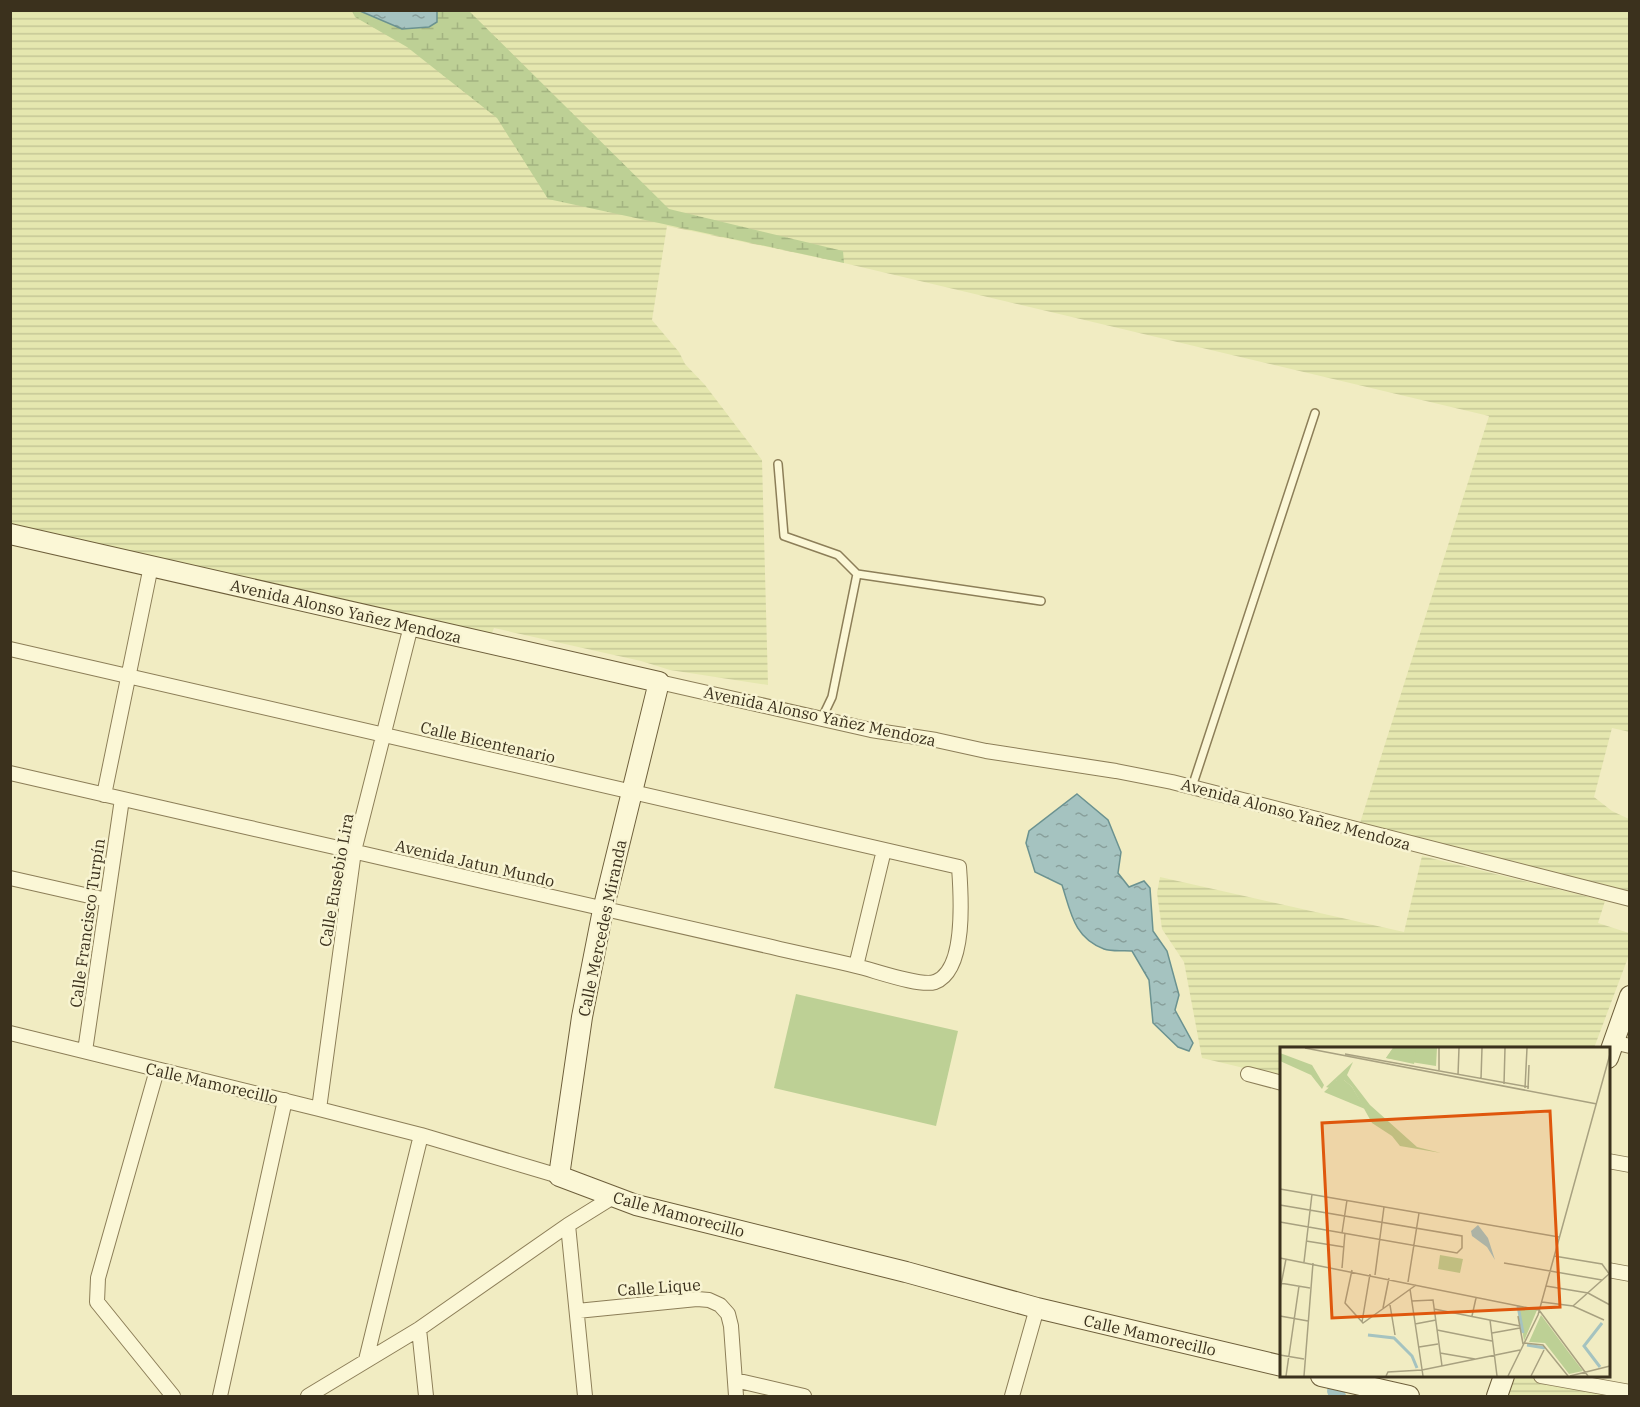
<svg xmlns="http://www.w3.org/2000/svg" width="1640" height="1407" viewBox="0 0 1640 1407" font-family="'IBM Plex Serif',serif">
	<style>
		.farmland { fill: url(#farmland-rules) }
		.wetland { fill: url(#wetland-marsh) }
		.garden { fill: #bdd095 }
		.water { fill: url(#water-ripples); stroke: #6b9290; stroke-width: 1.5 }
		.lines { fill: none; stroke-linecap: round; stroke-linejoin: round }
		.canal { stroke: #a5c3c0; stroke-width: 16 }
		.lane-casing { stroke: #8c7e58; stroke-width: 10 }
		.street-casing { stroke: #8c7e58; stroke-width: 16 }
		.secondary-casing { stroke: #6e5f3b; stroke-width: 22 }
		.lane { stroke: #fbf7d6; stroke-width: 7 }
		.street { stroke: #fbf7d6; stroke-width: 14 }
		.secondary { stroke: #fbf7d6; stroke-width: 20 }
		.labels { text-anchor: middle; stroke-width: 5; stroke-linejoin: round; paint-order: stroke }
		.street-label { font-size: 16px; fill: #3b311d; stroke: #f8f4d2 }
		.inset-river { fill: none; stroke: #a5c3c0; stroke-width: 3 }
		.inset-road { fill: none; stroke: #a8a180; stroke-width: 1.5 }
		.view { fill: #df570d; fill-opacity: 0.15; stroke: #df570d; stroke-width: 3 }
		.inset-edge { fill: none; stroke: #3b311d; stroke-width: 3 }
	</style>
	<defs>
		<pattern id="farmland-rules" width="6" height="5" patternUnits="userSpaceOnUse" patternTransform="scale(1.5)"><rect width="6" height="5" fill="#e5e7af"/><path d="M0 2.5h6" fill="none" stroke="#c5c796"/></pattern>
		<pattern id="wetland-marsh" width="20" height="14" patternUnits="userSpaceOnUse" patternTransform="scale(1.5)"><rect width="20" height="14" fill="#bdd095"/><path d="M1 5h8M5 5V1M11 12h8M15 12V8" fill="none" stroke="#a3b380"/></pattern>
		<pattern id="water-ripples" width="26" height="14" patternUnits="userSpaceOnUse" patternTransform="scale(1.5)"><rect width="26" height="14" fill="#a5c3c0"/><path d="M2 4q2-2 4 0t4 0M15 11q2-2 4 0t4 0" fill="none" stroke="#889f9b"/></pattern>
	</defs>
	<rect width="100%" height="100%" fill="#f1ecc2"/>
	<path class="farmland" d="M11 11H1629L1630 664 1628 671 1630 672V732L1612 728 1594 797 1612 811 1629 819V891L1360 823 1489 416 844 263 667 226 652 320 679 352 685 364 705 385 762 460 768 685 670 670 641 661 494 628 490 638 11 528Z
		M1422 856 1605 901 1598 923 1629 933V955L1594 1048H1282L1281 1077 1202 1058 1184 962 1162 929 1157 893 1160 877 1404 932Z
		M1517 1376H1523L1624 1396H1508L1509 1388Z"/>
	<path class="wetland" d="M352 11H469L669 209 843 251 844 263 548 199 497 118 407 47 355 17Z"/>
	<path class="garden" d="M796 994 958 1031 936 1126 774 1088Z"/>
	<path class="water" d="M360 11H437V22L429 27 402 29Z
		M1077 794 1108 820 1121 852 1118 873 1129 887 1144 881 1150 888 1153 931 1167 951 1179 995 1175 1010 1193 1043 1189 1051 1178 1047 1153 1023 1149 980 1132 951C1124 950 1112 952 1104 949 1074 938 1071 913 1062 885L1035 872 1026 843 1029 831Z"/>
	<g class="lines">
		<path class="canal" d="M1335 1391 1338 1396"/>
		<g class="lane-casing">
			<path id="lane" d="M778 464 784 536 838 555 857 574 1041 601
				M822 718 832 697 857 574
				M1192 787 1315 413"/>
		</g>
		<g class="street-casing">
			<path id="street" d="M10 649 959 867C961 894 967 970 935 982 919 987 874 970 856 966 828 959 800 954 772 947 632 916 492 883 352 851 238 825 124 800 10 773
				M659 682 871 730 936 740 986 751 1116 771 1172 782 1630 899
				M104 795 151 566
				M10 878 107 900
				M856 966 884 850
				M10 1033 319 1109 421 1135 559 1176
				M1613 1042 1630 1046
				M85 1051 122 799
				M157 1070 98 1278 97 1302 173 1396
				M1248 1074 1282 1083
				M319 1109 354 851 411 626
				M1608 1161 1630 1165
				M568 1225 585 1396
				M1608 1270 1630 1274
				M577 1311 697 1299 709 1300 720 1305 728 1314 731 1326 736 1396
				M419 1329 426 1396
				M366 1360 421 1135
				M1541 1376 1630 1392
				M735 1380 804 1396
				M220 1396 285 1100
				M308 1396 419 1329 568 1225 613 1197
				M1012 1396 1037 1308"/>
		</g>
		<g class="secondary-casing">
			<path id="secondary" d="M10 534 659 682 603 910 582 1017 559 1176 636 1205 906 1272 1037 1308 1282 1366
				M1608 1058 1630 996
				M1321 1376 1409 1396
				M1497 1396 1504 1376"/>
		</g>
		<use href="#lane" class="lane"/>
		<use href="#street" class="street"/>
		<use href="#secondary" class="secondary"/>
	</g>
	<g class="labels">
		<g class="street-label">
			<text transform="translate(346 611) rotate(13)" y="6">Avenida Alonso Yañez Mendoza</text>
			<text transform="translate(820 716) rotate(12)" y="6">Avenida Alonso Yañez Mendoza</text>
			<text transform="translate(488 742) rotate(13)" y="6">Calle Bicentenario</text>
			<text transform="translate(1296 814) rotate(15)" y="6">Avenida Alonso Yañez Mendoza</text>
			<text transform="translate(475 863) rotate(13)" y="6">Avenida Jatun Mundo</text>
			<text transform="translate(336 880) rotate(-80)" y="6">Calle Eusebio Lira</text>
			<text transform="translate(87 923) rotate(-82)" y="6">Calle Francisco Turpín</text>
			<text transform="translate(602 928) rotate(-78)" y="6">Calle Mercedes Miranda</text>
			<text transform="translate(212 1083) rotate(13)" y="6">Calle Mamorecillo</text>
			<text transform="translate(679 1214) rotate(15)" y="6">Calle Mamorecillo</text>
			<text transform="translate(659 1287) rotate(-4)" y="6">Calle Lique</text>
			<text transform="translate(1150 1335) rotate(13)" y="6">Calle Mamorecillo</text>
		</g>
	</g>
	<g transform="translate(1280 1047)">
		<rect width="330" height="330" fill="#f1ecc2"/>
		<path d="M0 6 32 18 44 38 42 42 31 28 0 14ZM57 33H64L72 40 85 62 44 45Z" fill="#bdd095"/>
		<path d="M73 15 67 28 90 58 137 100 161 106 120 99 112 89 92 76 72 40 64 33H57L53 42 46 40Z" fill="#bdd095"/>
		<path d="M113 1H157L156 19 106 11ZM239 259 257 263 244 294 241 276ZM261 268 287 303 303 324 289 327 265 296 249 295Z" fill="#bdd095"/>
		<path d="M113 1 136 4 134 17 106 11ZM160 208 183 212 180 226 158 222Z" fill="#bdd095"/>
		<path d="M198 178 208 191 215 213 207 200 192 189 191 184Z" fill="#a5c3c0"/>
		<path class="inset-river" d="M238 259 243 286M88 288 114 291 132 309 137 321M247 298 265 301M320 320 304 299 322 276"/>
		<path class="inset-road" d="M25 1 317 57M65 7 249 40M159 23V1M178 28 179 1M201 32 202 1M224 37 225 1M245 41 247 1M248 42 249 18M0 142 279 190M0 158 182 189V201L177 206 0 175M62 186 67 153M26 194 64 200M274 209 322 217 330 228M0 211 259 263 308 329M24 215 32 147M224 216 322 233M62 221 65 186M72 223 65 256 83 276 136 238M95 228 104 160M128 235 139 166M0 236 30 241M266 239 308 246 330 258M130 242 143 329M0 243 6 212M132 254 153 253 162 319M262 255 293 259 324 273M110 258 115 288M293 259 329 227M103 261 109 231M154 262 240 279M0 269 28 274M192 269 196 251M238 269 243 297M210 273 217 329M82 275 90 227M135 277 156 273M157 283 212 294M212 286 240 281M244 296 263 298 288 329M139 300 158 297M160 306 195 312M0 308 24 312M6 329 19 239M24 329 33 216M106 329 108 325 142 323 240 303M228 329 258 268 330 7M251 329 264 303M290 329 330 319"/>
		<path class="view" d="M270 64 280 260 52 271 42 76Z"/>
		<rect width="330" height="330" class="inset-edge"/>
	</g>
	<rect width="1640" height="1407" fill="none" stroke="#3b311d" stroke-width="24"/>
</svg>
